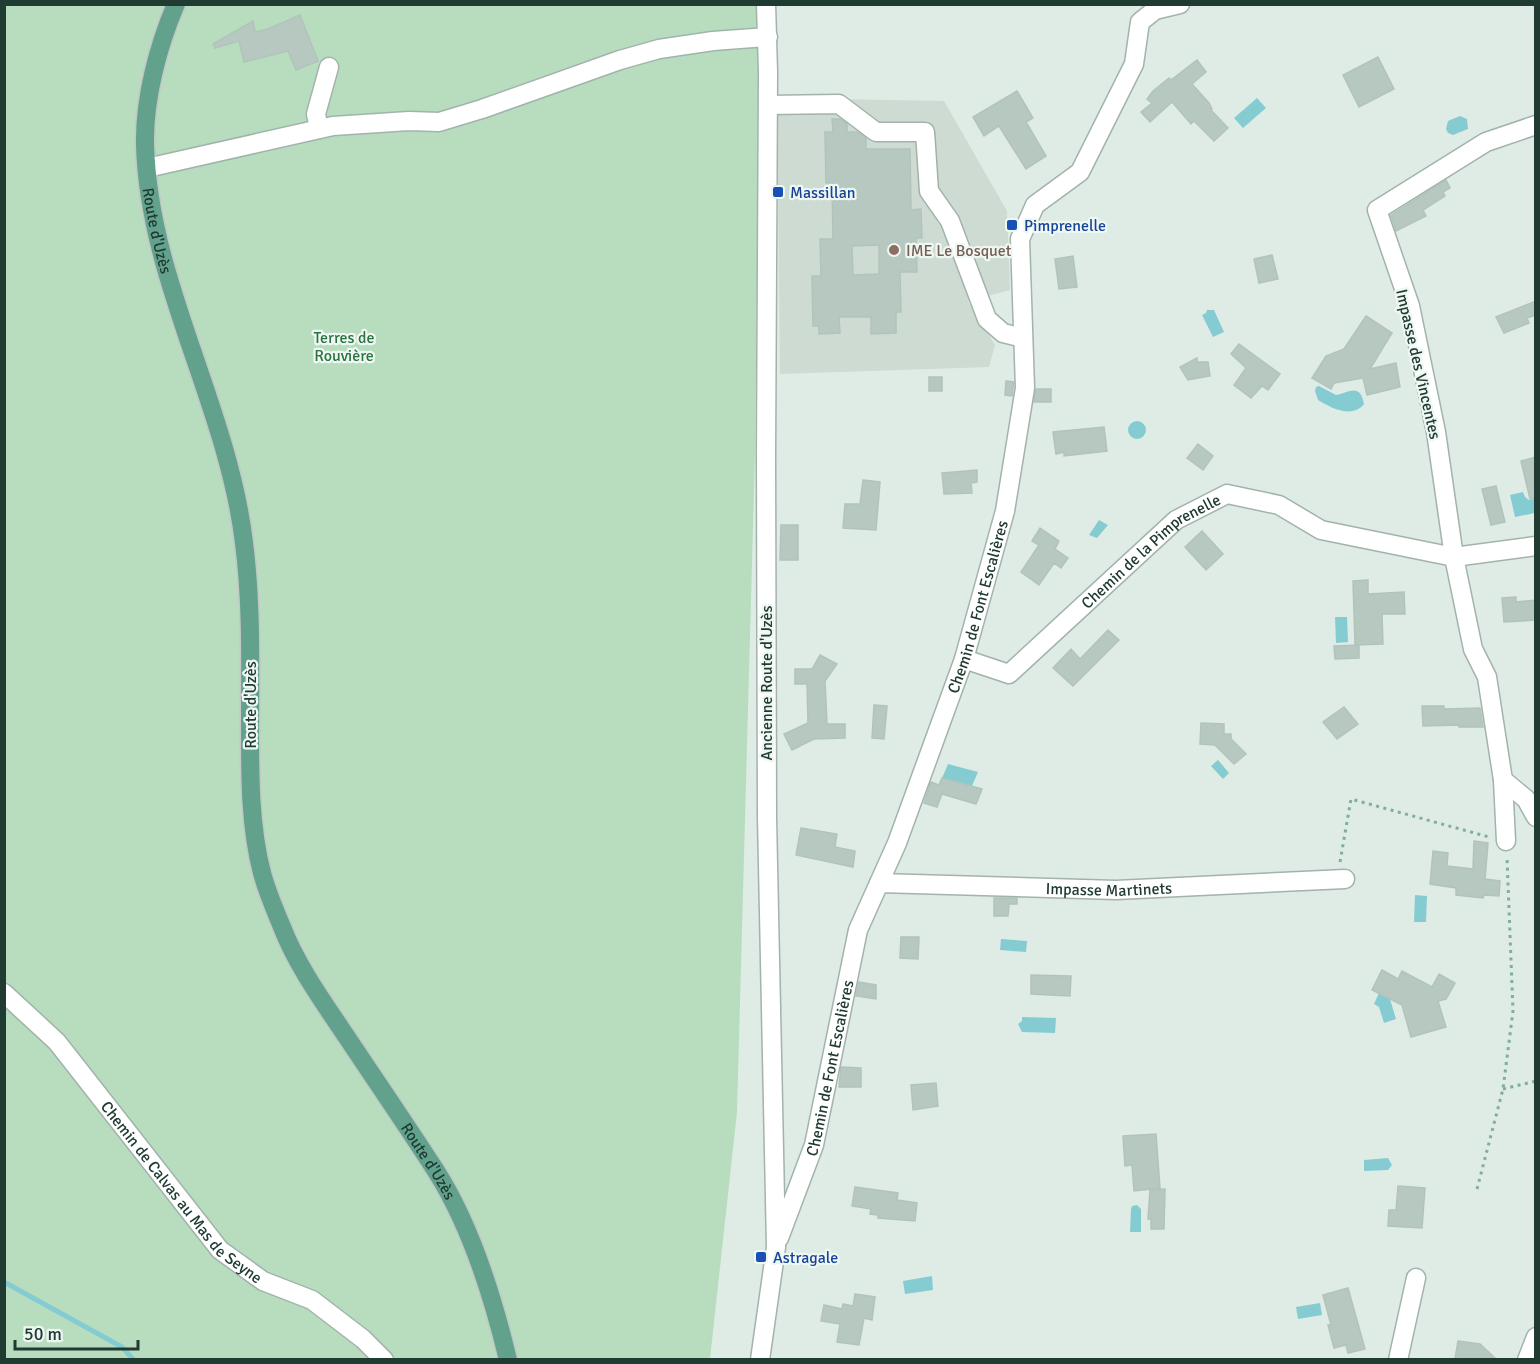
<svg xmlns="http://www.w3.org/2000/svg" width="1540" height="1364" viewBox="0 0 1540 1364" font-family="Signika,sans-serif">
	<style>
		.built { fill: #cddbd3 }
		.green { fill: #b7ddbe }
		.water { fill: #85ccd2 }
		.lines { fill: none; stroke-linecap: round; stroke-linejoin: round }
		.stream { stroke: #85ccd2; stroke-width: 5 }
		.building { fill: #b7c8c0; stroke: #b1c4bb; stroke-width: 1.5; fill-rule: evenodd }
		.minor-casing { stroke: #a2b3ac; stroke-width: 21 }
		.major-casing { stroke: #c1c8c6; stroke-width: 21 }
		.path { stroke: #7eaf9c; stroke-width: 3; stroke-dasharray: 3 4.5; stroke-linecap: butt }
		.minor { stroke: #fff; stroke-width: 18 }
		.major { stroke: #62a28d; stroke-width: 18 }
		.transit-dot { fill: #1a4fb4; stroke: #eff7f3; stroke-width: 2 }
		.education-dot { fill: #8d6e63; stroke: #eff7f3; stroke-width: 2 }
		.labels { text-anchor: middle; stroke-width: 4.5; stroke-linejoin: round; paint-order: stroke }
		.transit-label { font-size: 16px; fill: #164399; stroke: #eff7f3; text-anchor: start }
		.street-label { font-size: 16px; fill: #203b32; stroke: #eff7f3 }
		.education-label { font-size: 16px; fill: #785e54; stroke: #eff7f3; text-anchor: start }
		.park-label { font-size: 16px; fill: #297340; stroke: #eff7f3 }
	</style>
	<rect width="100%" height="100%" fill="#dfebe5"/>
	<path class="built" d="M777 98 944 101 1007 211 1010 290 968 301 995 345 989 367 780 374Z"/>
	<path class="green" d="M5 5H760L755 453 737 1112 710 1359 5 1360Z"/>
	<path class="water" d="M1257 98 1266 108 1243 128 1234 118Z
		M1460 116 1467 119 1468 129 1453 135 1448 133 1446 129 1448 121Z
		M1207 310H1214L1224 332 1213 337 1202 315 1206 313Z
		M1319 386 1336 395C1350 392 1360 383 1364 404 1352 419 1331 408 1318 400L1315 391 1316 387Z
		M1128 430a9 9 0 1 1 18 0a9 9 0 1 1-18 0Z
		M1523 492 1525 497 1529 500 1534 499 1535 513 1515 517 1510 495Z
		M1099 520 1108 525 1097 538 1089 535Z
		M1335 617H1347L1348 642 1336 643Z
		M1218 760 1229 773 1223 779 1211 766Z
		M948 764 978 772 972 786 942 778Z
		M1415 895 1427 896 1426 922H1414Z
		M1001 939 1027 941 1026 952 1000 950Z
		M1379 993 1390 999 1396 1019 1384 1023 1379 1007 1374 1004Z
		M1022 1017 1056 1018 1055 1033 1022 1032 1018 1024 1022 1021Z
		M1388 1158 1392 1165 1388 1170 1364 1171V1160Z
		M1137 1205 1141 1209V1232H1130L1131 1209 1132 1206Z
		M932 1276 933 1290 905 1294 903 1281Z
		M1320 1303 1322 1315 1298 1319 1296 1307Z"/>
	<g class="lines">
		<path class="stream" d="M4 1282 122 1347 134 1360"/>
	</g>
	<path class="building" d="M300 15 318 61 296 70 288 51 244 62 239 41 215 48 213 44 253 21 255 32 268 29Z
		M1378 57 1394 89 1359 107 1343 75Z
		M1197 60 1206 72 1192 84 1209 103 1212 109 1211 110 1228 128 1214 141 1194 121 1191 124 1172 102 1150 122 1141 112 1152 103 1147 99 1153 91 1169 78 1171 80Z
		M1017 91 1033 118 1026 122 1046 156 1026 169 999 126 984 136 973 117Z
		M832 119H840L847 124V132H857L866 138V149H910L911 210 921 209 922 238H916L917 272H900L901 312H896V333L871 334V317H839L840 333 819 334V326H813L812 276H821L820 239H833L832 183H826L825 132H833ZM879 245V274L853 275 852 246Z
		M1446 180 1450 188 1443 192 1445 196 1423 210 1426 216 1396 231 1391 215Z
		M1272 255 1278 279 1259 283 1254 259Z
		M1073 256 1077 287 1059 289 1055 259Z
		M1536 301V315L1527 318 1529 323 1504 333 1496 317Z
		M1366 316 1392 333 1370 369 1396 363 1400 387 1367 395 1363 378 1334 383 1331 389 1312 378 1326 356 1344 349Z
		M1239 344 1280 374 1268 390 1262 386 1251 398 1234 385 1246 368 1231 354Z
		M1197 358V362H1208L1210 376 1188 380 1180 367Z
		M929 377H942V391H929Z
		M1006 381 1014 382 1012 396 1005 395Z
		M1036 389H1051V402H1034Z
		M1104 427 1107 451 1064 456V452L1056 454 1053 432Z
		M1198 444 1213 456 1203 470 1187 458Z
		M1536 457V498L1530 499 1521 461Z
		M977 470V482L971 483 972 493 944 494 942 473Z
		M863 480 880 482 876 530 843 528 845 504H860Z
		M1496 486 1505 522 1491 525 1482 489Z
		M781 525H798V560H780Z
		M1040 528 1059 541 1055 549 1068 558 1061 568 1054 563 1039 585 1021 572 1039 545 1032 541Z
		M1202 531 1223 554 1206 570 1185 547Z
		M1368 580V594L1404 592 1405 614H1382L1383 644 1355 645 1353 581Z
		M1516 597V602L1536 600V620L1504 622 1502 598Z
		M1108 630 1119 640 1073 686 1053 668 1071 649 1080 659Z
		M1359 645V658L1335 659 1334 646Z
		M820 655 837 664 825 681 827 724H845V738L814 739 792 750 784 734 808 723 807 684H795V669H812Z
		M874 705 887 706 884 739 872 738Z
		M1422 706H1444V709L1480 708 1483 727H1459V725L1423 726Z
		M1344 707 1358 724 1337 739 1323 722Z
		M1201 723 1224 724V734H1231V739L1246 754 1234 764 1215 745 1200 744Z
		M942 778 982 789 976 804 942 794 937 807 924 803 931 782 939 785Z
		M801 828 837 834 835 847 855 851 853 867 796 855Z
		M1474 841 1488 843 1485 879 1500 881 1499 896 1484 895 1483 898 1456 895V888L1430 884 1433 851 1448 853 1447 866 1473 869Z
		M994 898H1017V904H1009L1008 916H994Z
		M901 937H919L918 959 900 958Z
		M1382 970 1398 979 1402 971 1432 987 1439 974 1455 983 1446 999 1438 1001 1446 1027 1411 1037 1402 1005 1372 990Z
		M1031 975 1071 976 1070 996 1031 994Z
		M859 982 876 985V999L856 996Z
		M841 1067 861 1068V1087H839Z
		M936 1083 938 1106 913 1110 911 1085Z
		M1156 1134 1160 1188 1134 1191 1132 1165 1125 1166 1123 1136Z
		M1398 1186 1425 1188 1422 1228 1388 1226 1389 1210H1396Z
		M855 1187 898 1193 897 1200 917 1203 915 1221 878 1218V1215L870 1214 871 1209 852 1206Z
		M1165 1189 1164 1229H1151V1219H1148L1150 1190Z
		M1348 1288 1365 1349 1348 1353 1346 1345 1334 1348 1328 1325H1331L1323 1295Z
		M855 1294 875 1297 872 1320 864 1318 859 1345 837 1342 840 1324 821 1321 824 1305 842 1309 843 1304 853 1306Z
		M1458 1341 1480 1344 1496 1359H1455Z"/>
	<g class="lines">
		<g class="minor-casing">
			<g id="minor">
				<path d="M768 105 839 104 876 132H925L929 191 950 221 987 319 1003 333 1023 338"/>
				<path d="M319 129 316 114 329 67"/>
				<path d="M147 168 333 126 409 121 439 122 482 109 620 60 659 49 713 41 768 37"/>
				<path id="s1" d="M964 659 1009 674 1176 520 1227 494 1279 505 1321 530 1454 557 1536 546"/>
				<path d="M1503 780 1526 799 1536 817"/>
				<path d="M1506 841 1503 780 1487 677 1473 649 1454 557 1436 432 1410 306 1377 210 1486 142 1536 125"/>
				<path id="s2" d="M879 883 1116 890 1345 879"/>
				<path id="s3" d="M4 993 57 1042 220 1250 263 1281 312 1300 363 1339 384 1360"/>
				<path id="s4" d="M779 1238 814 1145 858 930 897 843 964 659 1005 511 1025 388 1020 239 1035 205 1080 172 1134 64 1140 22 1155 10 1180 4"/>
				<path d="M760 1360 776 1247 767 817 766 457 768 72 766 4"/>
				<path d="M1398 1360 1416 1278"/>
				<path d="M1527 1360 1536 1337"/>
			</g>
		</g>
		<g class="major-casing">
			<g id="major">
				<path id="s5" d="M176 4C158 46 144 99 145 145 149 283 228 406 244 543 252 605 250 667 250 730 250 777 250 827 262 873 267 892 275 910 282 927 296 963 319 996 340 1027 372 1075 405 1123 436 1171 471 1226 493 1297 508 1360"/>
			</g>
		</g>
		<path class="path" d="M1340 862 1351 799 1489 837
			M1503 1089 1536 1081
			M1477 1189 1503 1089 1513 1011 1507 858"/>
		<use href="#minor" class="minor"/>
		<use href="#major" class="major"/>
	</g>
	<g class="transit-dot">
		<rect x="772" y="186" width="12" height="12" rx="3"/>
		<rect x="1006" y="219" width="12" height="12" rx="3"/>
		<rect x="755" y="1251" width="12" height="12" rx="3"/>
	</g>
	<circle class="education-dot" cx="894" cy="250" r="6"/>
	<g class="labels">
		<g class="transit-label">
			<text x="790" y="198">Massillan</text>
			<text x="1024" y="231">Pimprenelle</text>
			<text x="773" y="1263">Astragale</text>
		</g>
		<g class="street-label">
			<text dy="6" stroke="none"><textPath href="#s5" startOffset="232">Route d'Uzès</textPath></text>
			<text transform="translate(1419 364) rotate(77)" y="6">Impasse des Vincentes</text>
			<text dy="6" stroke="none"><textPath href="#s1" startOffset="236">Chemin de la Pimprenelle</textPath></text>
			<text dy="6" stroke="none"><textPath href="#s4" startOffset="664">Chemin de Font Escalières</textPath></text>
			<text transform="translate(766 683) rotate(-90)" y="6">Ancienne Route d'Uzès</text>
			<text transform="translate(250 705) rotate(-90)" y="6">Route d'Uzès</text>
			<text dy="6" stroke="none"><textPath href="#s2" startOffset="230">Impasse Martinets</textPath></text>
			<text dy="6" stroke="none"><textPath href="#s4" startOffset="178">Chemin de Font Escalières</textPath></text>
			<text dy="6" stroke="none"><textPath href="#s5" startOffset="1222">Route d'Uzès</textPath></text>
			<text dy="6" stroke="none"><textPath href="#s3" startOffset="268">Chemin de Calvas au Mas de Seyne</textPath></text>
		</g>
		<g class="education-label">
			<text x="906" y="256">IME Le Bosquet</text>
		</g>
		<g class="park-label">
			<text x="344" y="343">Terres de<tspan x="344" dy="18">Rouvière</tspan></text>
		</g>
	</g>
	<rect width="1540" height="1364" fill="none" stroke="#203b32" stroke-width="12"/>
	<path d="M15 1340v9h123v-9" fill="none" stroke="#203b32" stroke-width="3"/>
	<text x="24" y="1340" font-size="18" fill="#203b32" stroke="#eff7f3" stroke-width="4.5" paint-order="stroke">50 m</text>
</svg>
